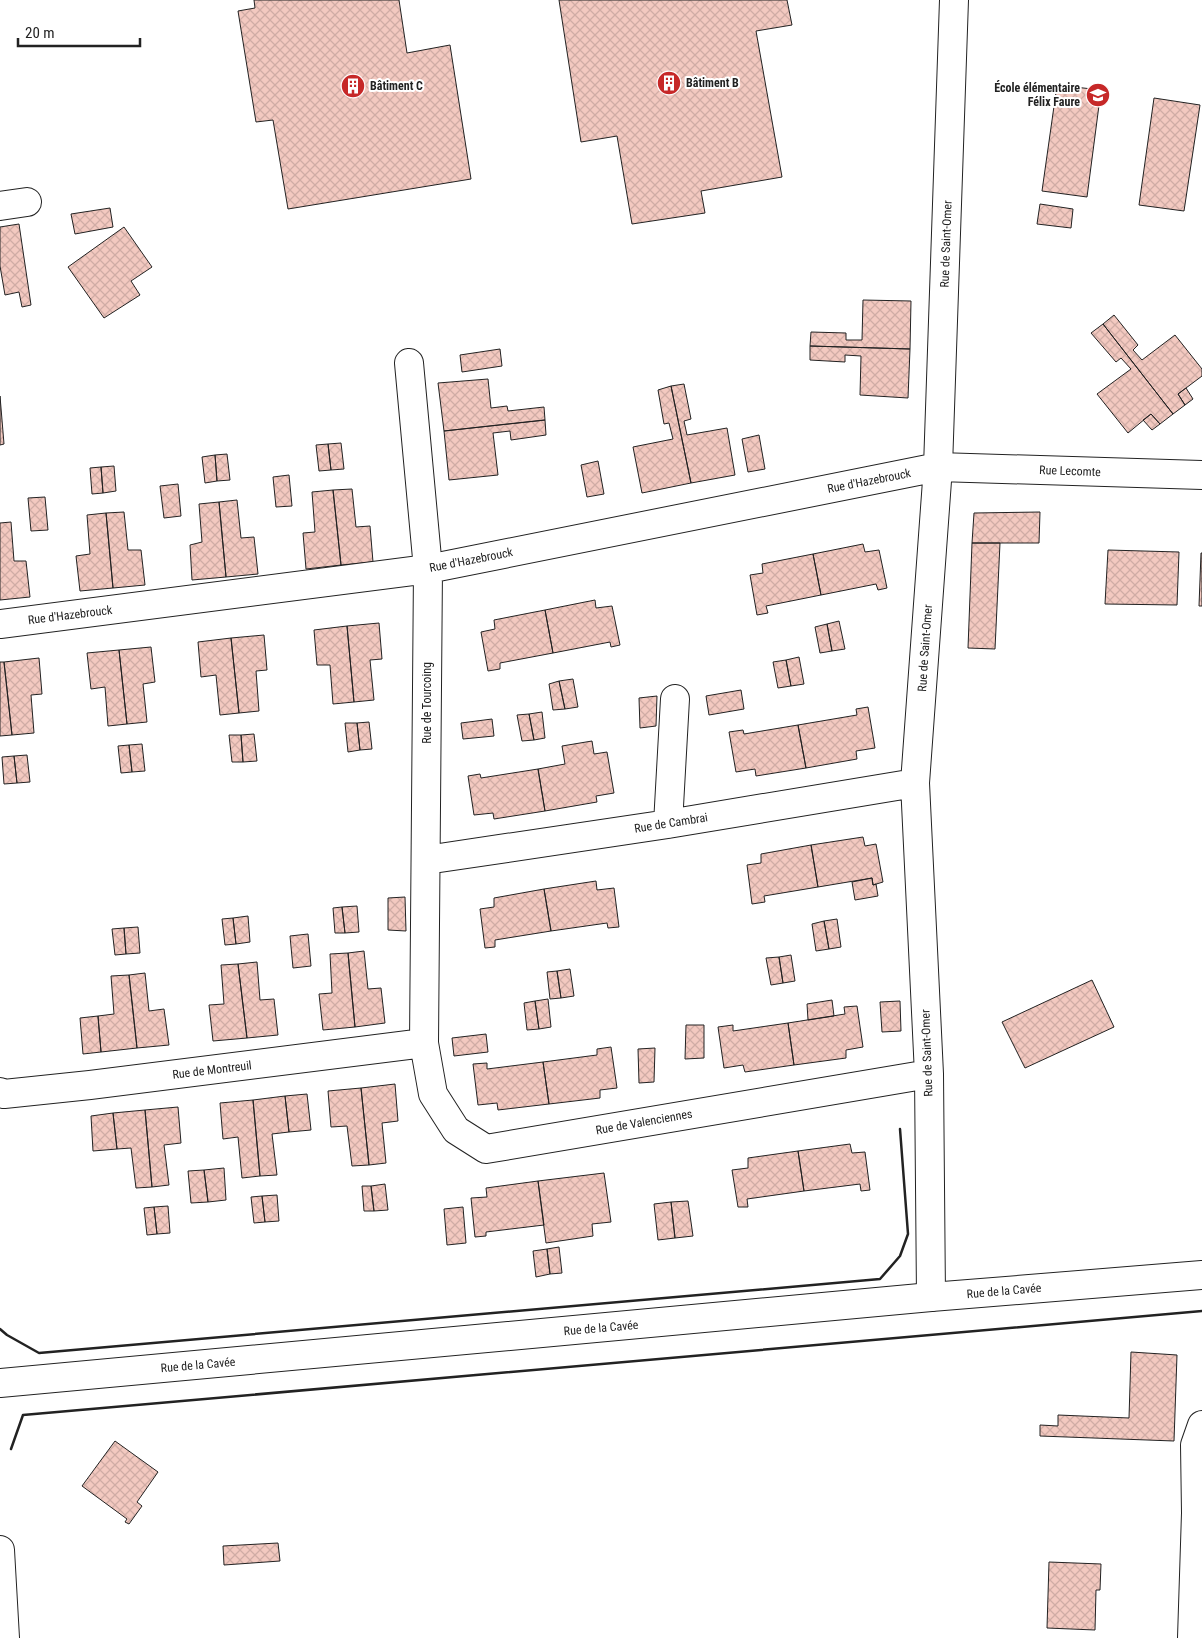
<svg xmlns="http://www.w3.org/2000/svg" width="1202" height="1638" viewBox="0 0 1202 1638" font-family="'Roboto Condensed',sans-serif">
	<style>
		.building { fill: url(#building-cross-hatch); stroke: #222 }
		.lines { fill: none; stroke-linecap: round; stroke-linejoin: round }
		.minor-casing { stroke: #222; stroke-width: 30 }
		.tertiary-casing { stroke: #222; stroke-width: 30 }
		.minor { stroke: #fff; stroke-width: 28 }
		.tertiary { stroke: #fff; stroke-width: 28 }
		.wall { stroke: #222; stroke-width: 2.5 }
		.labels { text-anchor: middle; stroke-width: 4; stroke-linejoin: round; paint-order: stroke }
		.poi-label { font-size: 12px; font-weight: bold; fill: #222; stroke: #fff; text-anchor: start }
		.street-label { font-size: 12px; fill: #222; stroke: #fff }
	</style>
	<defs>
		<pattern id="building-cross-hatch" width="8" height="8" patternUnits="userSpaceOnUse" patternTransform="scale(1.25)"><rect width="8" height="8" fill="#f3c9c0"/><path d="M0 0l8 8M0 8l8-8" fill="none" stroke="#d0aca5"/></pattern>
	</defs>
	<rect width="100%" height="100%" fill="#fff"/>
	<path class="building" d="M254 0H399L407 53 450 45 471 179 288 209 273 120 256 122 238 11 255 8Z
		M559 0H787L792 25 756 31 782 177 701 191 705 213 632 224 617 136 581 142Z
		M1057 85 1101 90 1087 197 1042 191Z
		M1154 98 1200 105 1184 211 1139 205Z
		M1040 204 1073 209 1071 228 1037 224Z
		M110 208 113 227 75 234 71 214Z
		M19 224 31 305 22 307 19 292 5 295 0 266V227Z
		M124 227 152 267 131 281 140 295 104 318 68 267Z
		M863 300 911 301 910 349 810 346 811 332 846 333V340H862Z
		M1114 315 1138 345 1133 350 1142 360 1175 335 1202 369V376L1178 394 1185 405 1173 414 1103 324Z
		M1103 324 1173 414 1160 424 1151 414 1128 433 1097 394 1131 369 1121 358 1116 362 1091 333Z
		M810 346 910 349 908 398 860 395 861 356 845 355V362L810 360Z
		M500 349 502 366 462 372 460 355Z
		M488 379 491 408 507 406 508 411 544 407 545 420 444 431 438 383Z
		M684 384 691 419 684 421 687 435 727 428 735 475 691 483 671 386Z
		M671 386 691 483 642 493 633 447 673 439 669 423 664 424 658 390Z
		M1186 388 1193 399 1185 405 1178 394Z
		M0 396 4 444 0 445Z
		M1151 414 1160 424 1152 430 1143 420Z
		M545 420 546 435 511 440 510 431 493 433 498 475 449 480 444 431Z
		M759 435 765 469 748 472 742 439Z
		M341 443 344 469 331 470 328 444Z
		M328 444 331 470 319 471 316 445Z
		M227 454 230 480 217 481 215 455Z
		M215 455 217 481 205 483 202 457Z
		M598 461 604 494 587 497 581 465Z
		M114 466 116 491 103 493 101 467Z
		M101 467 103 493 92 494 90 468Z
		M289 475 292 506 276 507 273 477Z
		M178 484 181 516 164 518 160 486Z
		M352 489 356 527 370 526 373 562 341 565 333 490Z
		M333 490 341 565 306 569 303 533 315 532 312 492Z
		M45 497 48 530 31 531 28 498Z
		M237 500 241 538 254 537 258 574 226 577 219 502Z
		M219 502 226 577 192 580 190 545 202 542 199 504Z
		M124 512 128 550H141L145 585 113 588 106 513Z
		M1040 512 1039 543H972L974 513Z
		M106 513 113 588 80 591 76 556 90 554 87 515Z
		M11 522 14 561H26L30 597 0 600V523Z
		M972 543H1000L995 649 968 648Z
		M863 544 865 552 879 550 887 588 878 590 876 584 821 595 813 554Z
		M1108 550 1179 552 1177 605 1105 604Z
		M1201 553H1202V606H1199Z
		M813 554 821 595 766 606 768 613 757 615 750 575 763 573 762 564Z
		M595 600 596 608 612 606 620 645 611 647 610 642 553 653 545 610Z
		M545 610 553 653 500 663V669L488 671 481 632 495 629 494 620Z
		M839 621 845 649 832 651 827 624Z
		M379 623 382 659 370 660 374 700 354 702 347 626Z
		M827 624 832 651 820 653 815 627Z
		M347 626 354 702 333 704 330 665H317L314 630Z
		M264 635 267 670 256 671 259 711 239 713 231 638Z
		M231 638 239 713 220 715 216 675 201 677 198 642Z
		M151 647 155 682 143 684 147 722 127 724 119 650Z
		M119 650 127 724 108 726 105 687 91 689 87 653Z
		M799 657 804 684 791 686 786 660Z
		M39 658 42 694 31 695 34 733 12 735 4 662Z
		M786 660 791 686 778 688 773 662Z
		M0 662H4L12 735 0 736Z
		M573 679 578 707 565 709 559 681Z
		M559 681 565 709 553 710 549 684Z
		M741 690 744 709 709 715 706 696Z
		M657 696 656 726 640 728 639 698Z
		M868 707 875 748 856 751 857 759 806 768 798 725 857 715 856 709Z
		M542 712 545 738 534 740 529 714Z
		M529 714 534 740 522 741 517 715Z
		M492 719 494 736 463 739 461 723Z
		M369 722 372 749 360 750 357 723Z
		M345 723H357L360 750 348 752Z
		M798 725 806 768 756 776 755 769 736 772 729 732 743 730 744 734Z
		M254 734 257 761 243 762 241 735Z
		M229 735H241L243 762H232Z
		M592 741 594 754 607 752 614 793 596 796 597 802 545 811 538 769 565 764 562 746Z
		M142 744 145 771 132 772 129 745Z
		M129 745 132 772 121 773 118 746Z
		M27 755 30 782 17 783 14 756Z
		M14 756 17 783 4 784 2 757Z
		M538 769 545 811 494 819 493 813 474 815 468 776 480 774 481 778Z
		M863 837 865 846 876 844 883 882 873 885 872 878 818 887 811 845Z
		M811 845 818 887 764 896 765 902 752 904 747 865 761 863V854Z
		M872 878 873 885 876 884 878 896 855 900 852 882Z
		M596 881 597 890 614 888 619 927 608 928 607 923 551 931 544 889Z
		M544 889 551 931 495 940V947L485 948 480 909 494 907V898Z
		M405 897 406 931 388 930V898Z
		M357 906 359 932 345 933 342 907Z
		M342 907 345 933H335L333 908Z
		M248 916 250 942 236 944 233 918Z
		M233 918 236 944 225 945 222 919Z
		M837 919 841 947 829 949 824 921Z
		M824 921 829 949 816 951 812 924Z
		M138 927 140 953 126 954 124 928Z
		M124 928 126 954 115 955 112 929Z
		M308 934 311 966 293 968 290 936Z
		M364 951 368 989 381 988 385 1023 355 1027 348 953Z
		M348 953 355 1027 323 1030 319 994 332 993 330 954Z
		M791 955 795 981 783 983 779 957Z
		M779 957 783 983 771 985 766 958Z
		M257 962 260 1000 274 999 278 1035 247 1038 238 964Z
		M238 964 247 1038 213 1041 209 1005 224 1004 221 965Z
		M570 969 574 996 561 998 557 971Z
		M557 971 561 998 550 999 547 972Z
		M145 973 149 1011 164 1009 169 1045 137 1048 129 975Z
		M129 975 137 1048 101 1052 98 1016 114 1014 111 976Z
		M1092 980 1114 1027 1025 1068 1002 1022Z
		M548 999 551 1027 539 1029 535 1001Z
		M832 1000 834 1016 808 1020 807 1004Z
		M535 1001 539 1029 527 1030 524 1003Z
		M900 1001 901 1031 882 1032 880 1002Z
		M857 1006 863 1047 846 1050V1058L794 1065 788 1023 845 1014 844 1007Z
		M98 1016 101 1052 83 1054 80 1018Z
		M788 1023 794 1065 745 1072 743 1065 724 1068 718 1027 733 1025V1031Z
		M686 1025H704V1058L685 1059Z
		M486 1034 488 1052 454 1056 452 1038Z
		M611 1047 617 1088 600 1090V1098L549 1104 543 1062 597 1055V1049Z
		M655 1048 654 1082 639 1083 638 1049Z
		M543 1062 549 1104 498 1110 497 1103 478 1105 473 1064 487 1063V1069Z
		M395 1084 398 1121 382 1123 386 1163 369 1165 361 1088Z
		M361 1088 369 1165 352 1166 347 1126 331 1127 328 1091Z
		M307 1094 311 1130 289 1132 285 1096Z
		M285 1096 289 1132 272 1134 277 1175 260 1176 253 1100Z
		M253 1100 260 1176 242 1178 238 1137 223 1139 220 1103Z
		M178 1107 181 1143 164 1145 169 1185 152 1187 145 1110Z
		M145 1110 152 1187 136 1188 131 1148 117 1149 113 1113Z
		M113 1113 117 1149 93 1151 91 1116Z
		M850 1144 852 1153 865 1152 870 1190 861 1191 860 1184 804 1191 798 1151Z
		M798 1151 804 1191 747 1199 748 1207H738L732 1170 748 1168V1158Z
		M224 1168 226 1200 208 1202 204 1170Z
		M204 1170 208 1202 191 1203 188 1171Z
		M604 1173 611 1222 592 1224 593 1236 546 1243 538 1181Z
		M538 1181 544 1225 486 1232V1236L475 1237 471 1198 487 1197 486 1188Z
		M385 1184 388 1210 374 1211 371 1186Z
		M362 1186H371L374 1211H364Z
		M277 1195 279 1221 265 1222 262 1196Z
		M262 1196 265 1222 254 1223 251 1197Z
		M688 1201 693 1236 675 1238 671 1202Z
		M671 1202 675 1238 658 1240 654 1204Z
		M168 1206 170 1233 157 1234 154 1207Z
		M154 1207 157 1234 147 1235 144 1208Z
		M463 1207 466 1243 447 1245 444 1209Z
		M559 1247 562 1273 550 1274 547 1249Z
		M547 1249 550 1274 536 1277 533 1251Z
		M1131 1352 1177 1355 1174 1441 1040 1436V1425L1058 1426V1415L1129 1418Z
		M115 1441 158 1472 137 1502 142 1506 129 1524 125 1522 127 1519 82 1486Z
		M278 1543 280 1561 224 1565 223 1546Z
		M1049 1562 1101 1564 1100 1590H1096L1095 1630 1047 1628Z"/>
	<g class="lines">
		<g class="minor-casing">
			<path id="minor" d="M0 206 27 202
				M409 363 428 569 424 1043 433 1094 456 1130 486 1149 929 1074
				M0 624 428 569 938 467 1202 475
				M668 824 675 699
				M426 860 668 824 915 783
				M0 1092 4 1094 90 1085 424 1043
				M931 1297 929 1074 915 783 938 467 954 0
				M0 1550 5 1638
				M1192 1638 1196 1513 1195 1445 1202 1425"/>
		</g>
		<g class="tertiary-casing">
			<path id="tertiary" d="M0 1383 931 1297 1202 1275"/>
		</g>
		<use href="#minor" class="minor"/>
		<use href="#tertiary" class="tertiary"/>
		<path class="wall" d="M0 1329 7 1335 39 1353 880 1279 900 1256 908 1234 900 1129
			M11 1449 23 1415 1202 1311"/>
	</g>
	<defs>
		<g id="building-disc" transform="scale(1.25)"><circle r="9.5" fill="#c62828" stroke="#fff"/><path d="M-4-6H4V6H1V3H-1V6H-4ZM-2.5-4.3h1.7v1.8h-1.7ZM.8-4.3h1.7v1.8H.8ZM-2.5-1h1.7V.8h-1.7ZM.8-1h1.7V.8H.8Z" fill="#fff"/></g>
		<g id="school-disc" transform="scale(1.25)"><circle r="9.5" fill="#c62828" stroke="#fff"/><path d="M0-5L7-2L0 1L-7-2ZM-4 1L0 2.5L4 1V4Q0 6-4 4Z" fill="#fff"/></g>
	</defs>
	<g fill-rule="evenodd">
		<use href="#building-disc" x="669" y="83"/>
		<use href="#building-disc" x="353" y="86"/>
		<use href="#school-disc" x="1098" y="95"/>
	</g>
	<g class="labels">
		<g class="poi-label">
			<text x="686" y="87">Bâtiment B</text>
			<text x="370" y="90">Bâtiment C</text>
			<text x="1080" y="92" text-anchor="end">École élémentaire<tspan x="1080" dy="14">Félix Faure</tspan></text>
		</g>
		<g class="street-label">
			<text transform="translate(946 244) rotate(-88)" y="4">Rue de Saint-Omer</text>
			<text transform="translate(1070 471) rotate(2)" y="4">Rue Lecomte</text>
			<text transform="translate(869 481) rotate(-11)" y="4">Rue d'Hazebrouck</text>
			<text transform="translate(471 560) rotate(-11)" y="4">Rue d'Hazebrouck</text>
			<text transform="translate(70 615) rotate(-7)" y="4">Rue d'Hazebrouck</text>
			<text transform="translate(925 648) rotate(-86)" y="4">Rue de Saint-Omer</text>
			<text transform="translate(427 703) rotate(-90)" y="4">Rue de Tourcoing</text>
			<text transform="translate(671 823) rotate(-9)" y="4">Rue de Cambrai</text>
			<text transform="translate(927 1053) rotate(-92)" y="4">Rue de Saint-Omer</text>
			<text transform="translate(212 1070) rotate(-7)" y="4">Rue de Montreuil</text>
			<text transform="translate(644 1122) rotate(-10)" y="4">Rue de Valenciennes</text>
			<text transform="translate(1004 1291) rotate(-5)" y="4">Rue de la Cavée</text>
			<text transform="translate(601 1328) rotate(-5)" y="4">Rue de la Cavée</text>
			<text transform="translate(198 1365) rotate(-5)" y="4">Rue de la Cavée</text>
		</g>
	</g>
	<path d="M18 38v8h122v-8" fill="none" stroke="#222222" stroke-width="2.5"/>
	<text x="25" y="38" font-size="15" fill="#222222" stroke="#ffffff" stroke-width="4" paint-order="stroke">20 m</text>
</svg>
